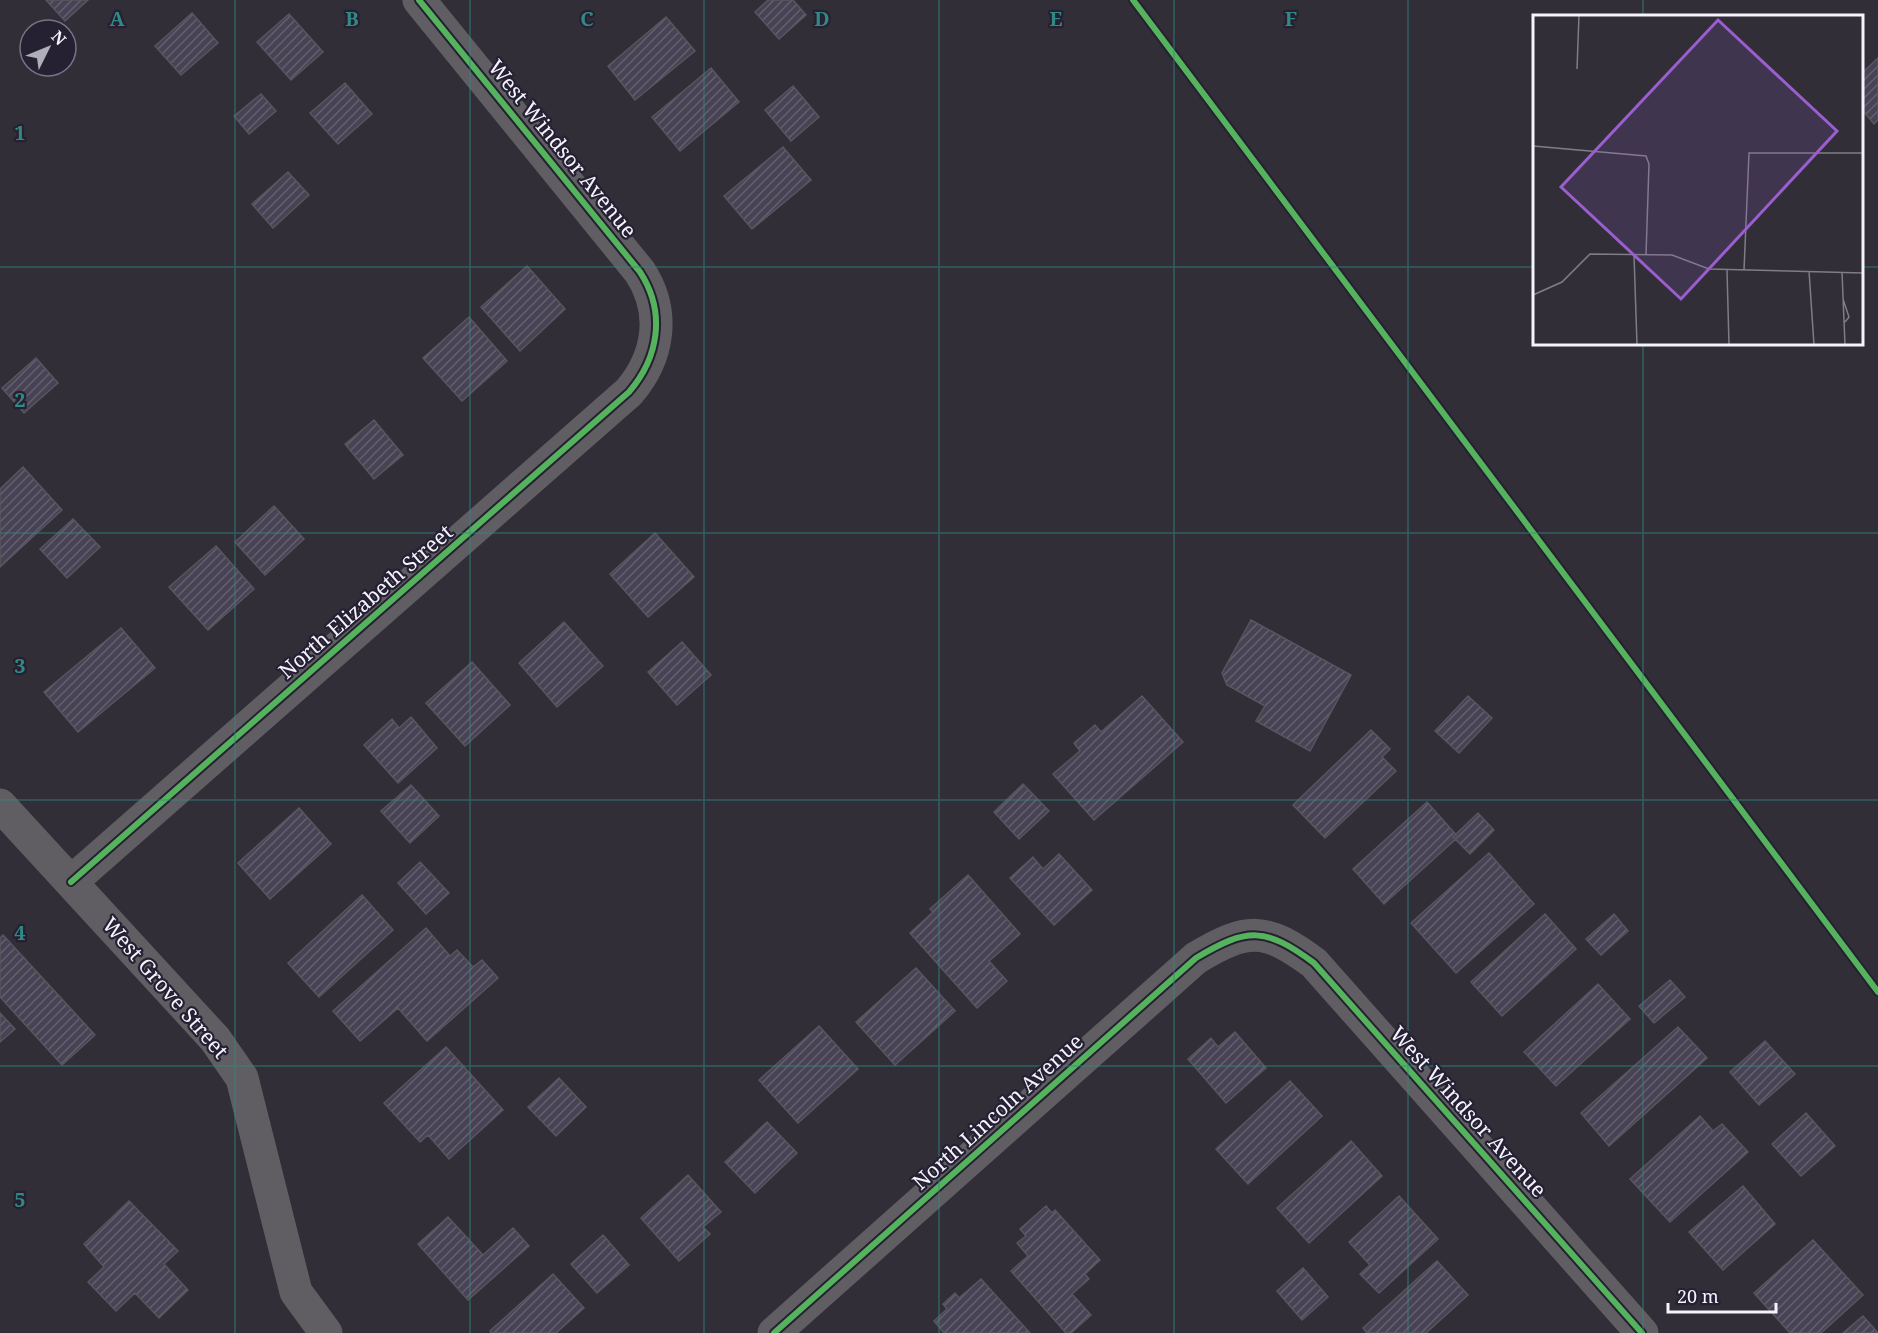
<svg xmlns="http://www.w3.org/2000/svg" width="1878" height="1333" viewBox="0 0 1878 1333" font-family="'Noto Serif',serif">
	<style>
		.building { fill: url(#building-hatch); stroke: #58555d; stroke-width: 1.5 }
		.lines { fill: none; stroke-linecap: round; stroke-linejoin: round }
		.street { stroke: #605e62; stroke-width: 33 }
		.cycleway-casing { stroke: #252132; stroke-width: 10 }
		.cycleway { stroke: #56b35d; stroke-width: 6 }
		.grid { fill: none; stroke: #328984; stroke-width: 1.5; stroke-opacity: 0.55 }
		.labels { text-anchor: middle; stroke-width: 4.5; stroke-linejoin: round; paint-order: stroke }
		.street-label { font-size: 21px; fill: #f5f3ff; stroke: #252132 }
		.inset-road { fill: none; stroke: #7f7d88; stroke-width: 1.5 }
		.view { fill: #9a5ecf; fill-opacity: 0.15; stroke: #9a5ecf; stroke-width: 3 }
		.inset-edge { fill: none; stroke: #f5f3ff; stroke-width: 3 }
		.grid-label { font-size: 20px; text-anchor: middle; font-weight: bold; fill: #328984; stroke: #252132; stroke-width: 4.5; stroke-linejoin: round; paint-order: stroke }
	</style>
	<defs>
		<pattern id="building-hatch" width="6" height="6" patternUnits="userSpaceOnUse" patternTransform="scale(1.5)"><rect width="6" height="6" fill="#484354"/><path d="M-1 1l2-2M0 6l6-6M5 7l2-2" fill="none" stroke="#635f6e"/></pattern>
	</defs>
	<rect width="100%" height="100%" fill="#312e38"/>
	<path class="building" d="M46 0H88L65 21Z
		M768 0H793L806 15 779 39 755 12Z
		M192 13 218 43 181 75 155 46Z
		M289 14 323 52 291 80 257 42Z
		M666 17 695 51 635 100 608 66Z
		M1878 58V120L1874 124 1862 110V73Z
		M711 68 739 102 680 151 652 117Z
		M345 83 372 114 338 144 310 113Z
		M793 86 819 117 791 141 765 110Z
		M261 94 276 111 249 134 234 116Z
		M783 147 811 180 752 229 724 196Z
		M288 172 309 195 273 228 252 204Z
		M527 266 565 309 520 351 481 307Z
		M469 317 507 361 462 401 423 358Z
		M36 358 58 383 24 413 2 388Z
		M374 420 403 455 374 479 345 444Z
		M23 467 62 510 0 567V489Z
		M274 506 304 539 265 575 235 542Z
		M73 519 100 547 67 578 40 549Z
		M655 533 694 577 648 617 610 574Z
		M216 546 254 589 208 630 169 587Z
		M1251 620 1351 675 1310 751 1256 721 1265 706 1227 685 1222 673Z
		M564 622 603 666 557 707 519 663Z
		M121 628 155 668 78 732 44 692Z
		M682 642 711 675 677 705 648 672Z
		M472 662 510 705 465 746 426 703Z
		M1142 696 1183 742 1094 820 1053 774 1080 751 1074 743 1095 725 1101 732Z
		M1468 696 1492 718 1459 753 1435 731Z
		M411 717 437 748 398 783 364 745 392 719 399 728Z
		M1371 730 1390 749 1382 757 1396 771 1325 838 1293 805Z
		M1023 784 1049 811 1019 839 994 812Z
		M411 785 439 816 410 843 381 811Z
		M1427 802 1458 837 1384 904 1353 869Z
		M299 808 331 844 270 899 238 863Z
		M1478 813 1494 830 1470 854 1453 837Z
		M1489 853 1534 904 1456 973 1411 923Z
		M1059 854 1092 890 1054 925 1010 878 1033 857 1043 869Z
		M420 862 449 893 426 914 398 883Z
		M968 875 1020 934 989 961 1007 981 977 1008 910 933 933 912 930 909Z
		M362 895 393 930 319 997 288 963Z
		M1545 914 1576 949 1502 1016 1471 982Z
		M1614 914 1628 931 1601 955 1586 939Z
		M426 928 450 956 457 950 473 967 482 960 498 978 427 1041 398 1008 360 1041 333 1011Z
		M3 935 95 1035 62 1065 0 997V938Z
		M916 968 955 1011 895 1065 856 1022Z
		M1670 980 1685 997 1654 1023 1639 1006Z
		M1598 984 1630 1019 1556 1086 1524 1052Z
		M0 1013 15 1029 0 1042Z
		M819 1026 858 1069 798 1123 759 1080Z
		M1678 1027 1707 1058 1609 1146 1581 1113Z
		M1235 1032 1266 1068 1226 1103 1188 1059 1211 1038 1218 1047Z
		M1765 1041 1795 1074 1759 1105 1730 1072Z
		M446 1047 503 1110 449 1159 428 1135 420 1142 384 1103Z
		M559 1078 586 1107 556 1136 528 1107Z
		M1290 1081 1322 1116 1248 1184 1216 1149Z
		M1806 1113 1835 1146 1801 1176 1772 1144Z
		M1700 1116 1713 1131 1722 1124 1748 1152 1670 1222 1630 1179Z
		M767 1122 797 1153 755 1193 725 1162Z
		M1351 1141 1382 1176 1309 1243 1277 1208Z
		M688 1175 721 1212 703 1227 710 1234 679 1261 641 1218Z
		M1743 1186 1775 1224 1723 1270 1689 1232Z
		M1399 1196 1438 1239 1379 1293 1360 1274 1370 1265 1349 1242Z
		M129 1201 178 1251 164 1264 188 1290 159 1318 135 1293 116 1311 88 1282 104 1267 84 1244Z
		M1046 1206 1052 1213 1055 1210 1100 1260 1085 1274 1089 1279 1072 1294 1091 1315 1071 1333H1066L1011 1271 1028 1256 1017 1243 1026 1236 1020 1229Z
		M448 1217 483 1255 513 1228 529 1246 468 1300 418 1244Z
		M603 1235 629 1265 597 1293 571 1264Z
		M1813 1240 1863 1295 1821 1333H1790L1754 1293Z
		M1437 1261 1468 1295 1426 1333H1367L1363 1328Z
		M1303 1268 1328 1297 1302 1320 1277 1291Z
		M553 1274 584 1308 556 1333H491L490 1331Z
		M981 1279 1030 1333H944L934 1321 947 1309 943 1304 955 1293 959 1298Z
		M1863 1316 1878 1333H1843Z"/>
	<g class="lines">
		<path class="street" d="M0 805 215 1039 242 1078 296 1292 326 1333
			M71 882 629 392C659 357 666 312 640 272L419 0
			M774 1333 1196 958C1248 927 1265 927 1314 963L1642 1333"/>
		<g class="cycleway-casing">
			<path id="cycleway" d="M1133 0 1878 992
				M71 882 629 392C659 357 666 312 640 272L419 0
				M774 1333 1196 958C1248 927 1265 927 1314 963L1642 1333"/>
		</g>
		<use href="#cycleway" class="cycleway"/>
	</g>
	<path class="grid" d="M235 0V1333M470 0V1333M704 0V1333M939 0V1333M1174 0V1333M1408 0V1333M1643 0V16M0 267H1534M1862 267H1878M1643 344V1333M0 533H1878M0 800H1878M0 1066H1878"/>
	<g class="labels">
		<g class="street-label">
			<text transform="translate(562 149) rotate(51)" y="7">West Windsor Avenue</text>
			<text transform="translate(366 602) rotate(-41)" y="7">North Elizabeth Street</text>
			<text transform="translate(165 988) rotate(49)" y="7">West Grove Street</text>
			<text transform="translate(998 1112) rotate(-42)" y="7">North Lincoln Avenue</text>
			<text transform="translate(1468 1112) rotate(48)" y="7">West Windsor Avenue</text>
		</g>
	</g>
	<g transform="translate(1533 15)">
		<rect width="330" height="330" fill="#312e38"/>
		<path class="inset-road" d="M44 54 46 0M0 131 113 141 116 149 113 240M101 240 104 330M194 255 196 330M211 255 216 138H330M276 256 281 330M309 257 312 330M0 280 29 267 57 239 139 240 176 254 330 258M310 284 316 302 312 307"/>
		<path class="view" d="M185 5 304 116 148 284 28 172Z"/>
		<rect width="330" height="330" class="inset-edge"/>
	</g>
	<g class="grid-label">
		<text x="117" y="26">A</text>
		<text x="352" y="26">B</text>
		<text x="587" y="26">C</text>
		<text x="822" y="26">D</text>
		<text x="1056" y="26">E</text>
		<text x="1291" y="26">F</text>
		<text x="20" y="140">1</text>
		<text x="20" y="407">2</text>
		<text x="20" y="673">3</text>
		<text x="20" y="940">4</text>
		<text x="20" y="1207">5</text>
	</g>
	<g transform="translate(48 48) rotate(47)"><circle r="28" fill="#252132" stroke="#787584" stroke-width="1.5"/>
	<path d="M0-4.5L10 22L0 15L-10 22Z" fill="#b0aeb9"/>
	<text y="-9" font-size="16" font-weight="bold" text-anchor="middle" fill="#f5f3ff">N</text>
	</g>
	<path d="M1668 1303v9h108v-9" fill="none" stroke="#f5f3ff" stroke-width="3"/>
	<text x="1677" y="1303" font-size="18" fill="#f5f3ff" stroke="#252132" stroke-width="4.5" paint-order="stroke">20 m</text>
</svg>
